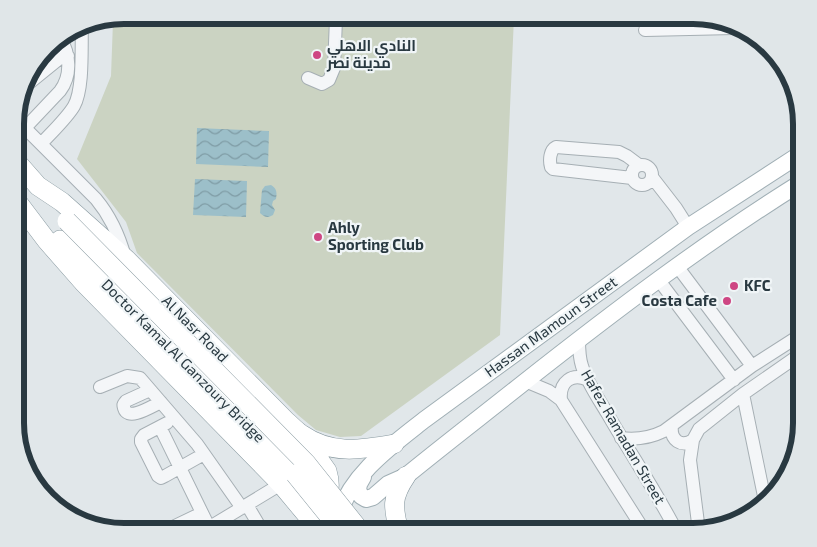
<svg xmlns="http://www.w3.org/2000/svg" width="817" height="547" viewBox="0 0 817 547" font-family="'Exo 2',Cairo,sans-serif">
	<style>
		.pitch { fill: #cbd3c2 }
		.water { fill: url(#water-waves) }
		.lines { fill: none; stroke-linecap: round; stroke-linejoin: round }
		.minor-casing { stroke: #a6afb4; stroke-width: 14 }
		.major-casing { stroke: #a0afb5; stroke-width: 18 }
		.highway-casing { stroke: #8899a0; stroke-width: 20 }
		.minor { stroke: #f4f6f8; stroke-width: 12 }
		.major { stroke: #fff; stroke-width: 16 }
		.highway { stroke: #fff; stroke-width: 19 }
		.highway-bridge-casing { stroke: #8899a0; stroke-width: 20; stroke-linecap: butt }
		.highway-bridge { stroke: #fff; stroke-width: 19 }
		.poi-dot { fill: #ce4683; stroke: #f0f5f7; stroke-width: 2 }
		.labels { text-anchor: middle; stroke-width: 4.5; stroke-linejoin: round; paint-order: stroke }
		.poi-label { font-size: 15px; font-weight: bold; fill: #293941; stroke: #f0f5f7; text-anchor: start }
		.street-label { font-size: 15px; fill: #293941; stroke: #f0f5f7 }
		.rim { fill: none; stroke: #293941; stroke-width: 6 }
	</style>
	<defs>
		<pattern id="water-waves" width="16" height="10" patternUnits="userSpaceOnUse" patternTransform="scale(1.25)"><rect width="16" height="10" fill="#9cbfc9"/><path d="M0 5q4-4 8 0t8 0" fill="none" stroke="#7f9ca5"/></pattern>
	</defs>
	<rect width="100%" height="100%" fill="#e1e7ea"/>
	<path class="pitch" d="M514 17 500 335 361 436 340 437 316 430 298 415 137 253 126 222 77 159 111 76 113 21Z"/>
	<path class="water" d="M197 128 269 131 268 167 196 164Z
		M195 179 247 181 246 217 193 215Z
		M271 185C277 189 277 192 276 199L273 201 272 205 275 210 273 215C268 218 265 218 260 213L262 190 265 186Z"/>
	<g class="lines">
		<g class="minor-casing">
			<path id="minor" d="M645 30 734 28
				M308 78 322 84 329 80 334 68 336 19
				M23 88 60 58 64 56H68
				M16 119 96 199C111 217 119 235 125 257
				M25 128 60 91C72 75 70 54 60 37
				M41 144C51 133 67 118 74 106 84 88 81 46 82 25
				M632 175a10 10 0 1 1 20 0a10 10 0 1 1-20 0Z
				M652 177 676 208 688 227
				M632 178 553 169 551 167C549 160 550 150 556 147L619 152 627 156 639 165
				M677 266 752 366
				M658 279 734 380
				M579 339C579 348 579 357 582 366 587 382 598 398 607 413 630 453 656 491 677 532
				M525 381 549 391 561 400 645 532
				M100 387 127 376 140 378 197 444 242 508
				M150 390 126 401C123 405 123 404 124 408 128 422 152 406 161 402
				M743 394 765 501
				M561 400C559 382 572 372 588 380
				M167 423 144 435 141 439V442L158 476 161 478 165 476 204 454
				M672 426C670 440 681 448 693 440
				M160 427 208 525H212L215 524 281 484
				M621 438C637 440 650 438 664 431L752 366 802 334
				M247 505 263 532
				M175 526 202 513
				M699 531 690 460 693 440 699 429 743 394 802 353"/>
		</g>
		<g class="major-casing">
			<path id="major" d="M363 477 359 484 358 490 361 496 366 499 373 497 388 484 406 476C444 445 483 415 522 384 612 313 704 243 802 182
				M338 517C350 475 391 446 424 420L688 227 802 153"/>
		</g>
		<g class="highway-casing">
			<path id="highway" d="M16 161 38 186 62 202 126 259 286 421C291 425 295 430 301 434 331 455 360 450 394 444
				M16 200 47 241 83 282 281 484 321 532
				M60 240 94 272 295 474
				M303 437 327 471C330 481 331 491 325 500
				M399 532C393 507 391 498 406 476"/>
		</g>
		<use href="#minor" class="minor"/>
		<use href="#major" class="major"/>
		<use href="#highway" class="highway"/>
		<g class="highway-bridge-casing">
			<path id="highway-bridge" d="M67 221 306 463 361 532
				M295 474 342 532"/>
		</g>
		<use href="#highway-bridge" class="highway-bridge"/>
	</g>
	<g class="poi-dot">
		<circle cx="317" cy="55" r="5"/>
		<circle cx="318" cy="237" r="5"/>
		<circle cx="734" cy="286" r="5"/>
		<circle cx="727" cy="301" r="5"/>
	</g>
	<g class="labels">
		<g class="poi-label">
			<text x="327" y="51">النادي الاهلي<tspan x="327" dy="17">مدينة نصر</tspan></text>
			<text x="328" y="233">Ahly<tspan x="328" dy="17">Sporting Club</tspan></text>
			<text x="744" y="291">KFC</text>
			<text x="717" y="306" text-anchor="end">Costa Cafe</text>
		</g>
		<g class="street-label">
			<text transform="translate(551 327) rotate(-36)" y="5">Hassan Mamoun Street</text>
			<text transform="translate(195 329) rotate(45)" y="5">Al Nasr Road</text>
			<text transform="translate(183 361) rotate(45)" y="5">Doctor Kamal Al Ganzoury Bridge</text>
			<text transform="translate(623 437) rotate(60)" y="5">Hafez Ramadan Street</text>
		</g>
	</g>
	<path d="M0 0H817V547H0ZM124 24H693A100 100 0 0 1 793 124V423A100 100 0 0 1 693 523H124A100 100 0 0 1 24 423V124A100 100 0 0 1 124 24Z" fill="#e0e6e8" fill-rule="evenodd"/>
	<path class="rim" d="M124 24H693A100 100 0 0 1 793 124V423A100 100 0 0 1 693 523H124A100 100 0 0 1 24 423V124A100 100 0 0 1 124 24Z"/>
</svg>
